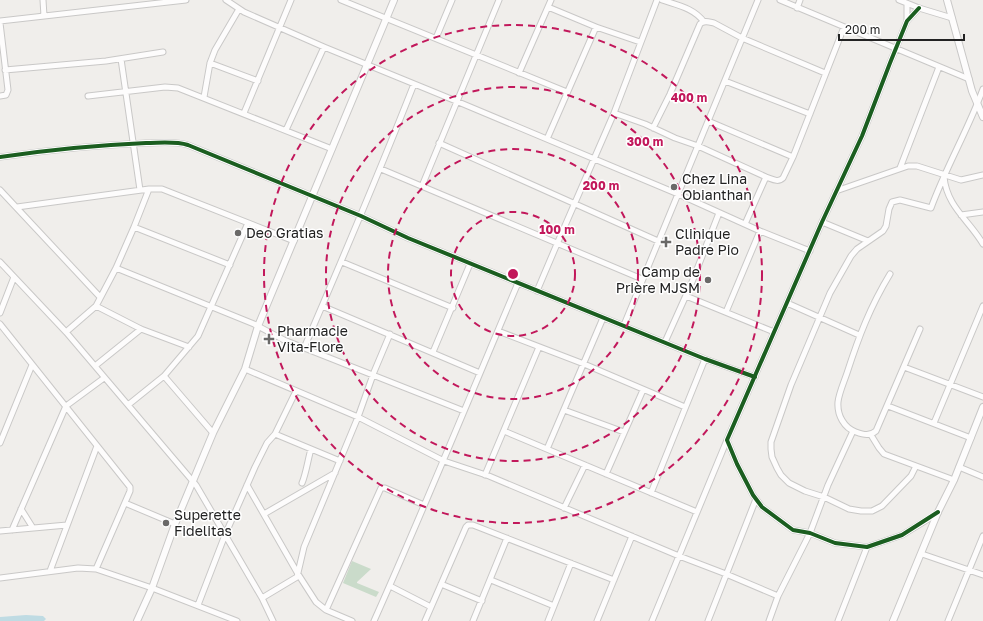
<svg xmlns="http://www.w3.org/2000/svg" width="983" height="621" viewBox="0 0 983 621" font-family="'Golos Text',sans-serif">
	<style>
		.cemetery { fill: #cadbca }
		.water { fill: #bfdbe3 }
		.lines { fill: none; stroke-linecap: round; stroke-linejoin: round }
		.minor-casing { stroke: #c9c8c7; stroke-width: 7 }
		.tertiary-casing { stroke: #c9c8c7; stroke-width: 8 }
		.minor { stroke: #fdfcfc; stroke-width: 5 }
		.tertiary { stroke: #fdfcfc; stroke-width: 6 }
		.cycleway-casing { stroke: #fff; stroke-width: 6 }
		.cycleway { stroke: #1b5e20; stroke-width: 4 }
		.ring { fill: none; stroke: #c2185b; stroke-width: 2; stroke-dasharray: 7 5 }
		.poi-dot { fill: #6a6968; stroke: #fff; stroke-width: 1.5 }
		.labels { text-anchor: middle; stroke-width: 3; stroke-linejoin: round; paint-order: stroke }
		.poi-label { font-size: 14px; fill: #222; stroke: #fff; text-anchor: start }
		.centre { fill: #c2185b; stroke: #fff; stroke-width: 2 }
		.ring-label { font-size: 12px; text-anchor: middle; font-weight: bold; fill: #c2185b; stroke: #fff; stroke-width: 3; stroke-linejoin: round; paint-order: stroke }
	</style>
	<rect width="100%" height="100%" fill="#f0eeeb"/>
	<path class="cemetery" d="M352 561 371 569 357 582V583L379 592 376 597 343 583Z"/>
	<path class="water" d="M26 615 43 616 46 619 44 621H0V617Z"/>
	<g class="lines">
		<g class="minor-casing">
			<path id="minor" d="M43 0 44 16
				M226 0 244 12 324 47 456 101 678 194 760 231 810 251
				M341 0 567 92
				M662 0C677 5 694 8 704 22
				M780 0 969 79
				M899 0 919 8 952 18
				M548 7 596 27 640 42
				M797 8 800 0
				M919 8 907 21 890 63 862 136 822 222 727 440 737 464 753 495 762 507 793 530 810 533 835 543 867 547 902 535 938 513
				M0 21 186 0
				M907 21V4
				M0 23 8 90 6 95 0 96
				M436 38 452 0
				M121 59 140 190
				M210 63 258 81
				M5 70 106 61 163 52
				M519 73 551 0
				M725 81 810 114
				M88 96 165 87 178 88 332 149
				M204 97 210 63 215 50 239 9
				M244 113 291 0
				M614 113 645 124 675 138 698 146 766 177C772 179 778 183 783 178L793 157 844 27
				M708 121 793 157
				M653 128 670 94 700 24C704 20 709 22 714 23L742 38 825 73
				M286 130 324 47
				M547 139 596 27
				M439 143 658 241
				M0 157C48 150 97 145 146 143 160 143 175 141 188 145L361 216 408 238 705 359 755 377
				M900 168 939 67
				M381 169 642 279
				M944 177C947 207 969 220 983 244
				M422 186 499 0
				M0 190 100 297
				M836 191 908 166H917L961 180 983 175
				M17 207 149 189H162L294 241
				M961 215 983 212
				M822 222 868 241
				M745 224 766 177
				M134 227 230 265
				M0 262 66 332 196 485 262 598 273 621
				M342 262 453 308
				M116 268 254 324 284 340 464 411
				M890 274C870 307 859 336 847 373 844 382 839 393 838 402 837 415 844 428 856 432 864 435 870 436 876 431L920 329
				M537 291 557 244 614 113 657 0
				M686 296 774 332
				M787 303 859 335
				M96 306 141 329 189 347
				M322 306 480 373
				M726 312 760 231
				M0 313 14 277
				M0 324 130 487V491L96 569
				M624 325 758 0
				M498 331 584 364 685 407
				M66 332 96 306 116 268 134 227 149 189
				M665 342 692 282 719 213
				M304 348C342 260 379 173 414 84
				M433 352 470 264
				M95 366 141 329
				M904 367 983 397
				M245 369 358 417 444 461 489 476 679 556 726 574 778 596
				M164 376 213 433
				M128 405 164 376 198 336 248 223
				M888 406 971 438
				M564 410 624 432
				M934 423 983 306
				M504 431 697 512
				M275 434 340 461
				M871 435 879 448 884 454 954 480
				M0 443 32 365
				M547 449 603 318
				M916 466 911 476 882 506 872 511H861L849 509 824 497 805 491 789 483 781 475 777 468 772 457 771 449V442L791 385 830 293 851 256 857 249 883 231 886 226 889 209 892 202 900 200 931 208C946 167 968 130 983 89
				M959 467 983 477
				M606 474 643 390
				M485 475 539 347
				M302 483C306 474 308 459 311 449
				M247 485 298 574 316 602 326 610 352 621
				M651 493 705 359
				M125 503 175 524
				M564 508 585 465
				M21 509 33 528
				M264 514 335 473
				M12 530 66 406 104 378
				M0 531 67 525
				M922 554 983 575
				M50 571 97 446
				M0 578 78 568 96 569 152 588 237 621
				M491 580 554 606
				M441 584 482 601
				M390 586 431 607
				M262 598 297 577 304 547 358 417 374 372 390 334
				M198 605 225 535 255 467 267 443 275 434 296 391
				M326 610 381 488H385L424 505
				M374 621C424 509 470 396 518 283
				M425 621 466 527 468 525H473L614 580
				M473 621 507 538
				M548 621 571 563
				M597 621 632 536
				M652 621 727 440
				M708 621 756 499
				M769 621 778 596 810 533 828 485 853 431
				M838 621 867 547
				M948 621 983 536"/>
		</g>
		<g class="tertiary-casing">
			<path id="tertiary" d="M947 0 972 91 983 117
				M137 621 152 588 175 524 213 433 245 369 258 326 394 0
				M893 621 938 512 954 480 983 407"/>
		</g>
		<use href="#minor" class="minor"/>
		<use href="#tertiary" class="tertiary"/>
		<g class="cycleway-casing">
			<path id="cycleway" d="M919 8 907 21 890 63 862 136 822 222 727 440 737 464 753 495 762 507 793 530 810 533 835 543 867 547 902 535 938 512
				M0 157C48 150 97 145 146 143 160 143 175 141 188 145L361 216 408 238 705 359 755 377"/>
		</g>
		<use href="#cycleway" class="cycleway"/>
	</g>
	<g class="ring">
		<circle cx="513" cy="274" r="62"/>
		<circle cx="513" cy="274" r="125"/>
		<circle cx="513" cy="274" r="187"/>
		<circle cx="513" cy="274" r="249"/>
	</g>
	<g class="poi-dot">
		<circle cx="674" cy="187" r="4"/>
		<circle cx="238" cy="233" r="4"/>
		<path d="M664 236h4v4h4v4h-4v4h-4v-4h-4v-4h4z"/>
		<circle cx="708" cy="280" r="4"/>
		<path d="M267 333h4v4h4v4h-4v4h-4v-4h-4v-4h4z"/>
		<circle cx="166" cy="523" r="4"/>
	</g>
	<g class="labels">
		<g class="poi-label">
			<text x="682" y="184">Chez Lina<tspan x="682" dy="16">Obianthan</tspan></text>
			<text x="246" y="238">Deo Gratias</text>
			<text x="675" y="239">Clinique<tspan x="675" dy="16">Padre Pio</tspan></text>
			<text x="700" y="277" text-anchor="end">Camp de<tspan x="700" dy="16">Prière MJSM</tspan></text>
			<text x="277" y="336">Pharmacie<tspan x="277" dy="16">Vita-Flore</tspan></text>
			<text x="174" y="520">Superette<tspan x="174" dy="16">Fidelitas</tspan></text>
		</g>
	</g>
	<circle cx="513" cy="274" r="6" class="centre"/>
	<g class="ring-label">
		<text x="689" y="102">400 m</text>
		<text x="645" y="146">300 m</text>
		<text x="601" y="190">200 m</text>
		<text x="557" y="234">100 m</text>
	</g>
	<path d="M839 34v6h125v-6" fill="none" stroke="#222222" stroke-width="2"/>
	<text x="845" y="34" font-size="12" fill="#222222" stroke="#ffffff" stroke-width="3" paint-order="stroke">200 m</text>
</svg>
